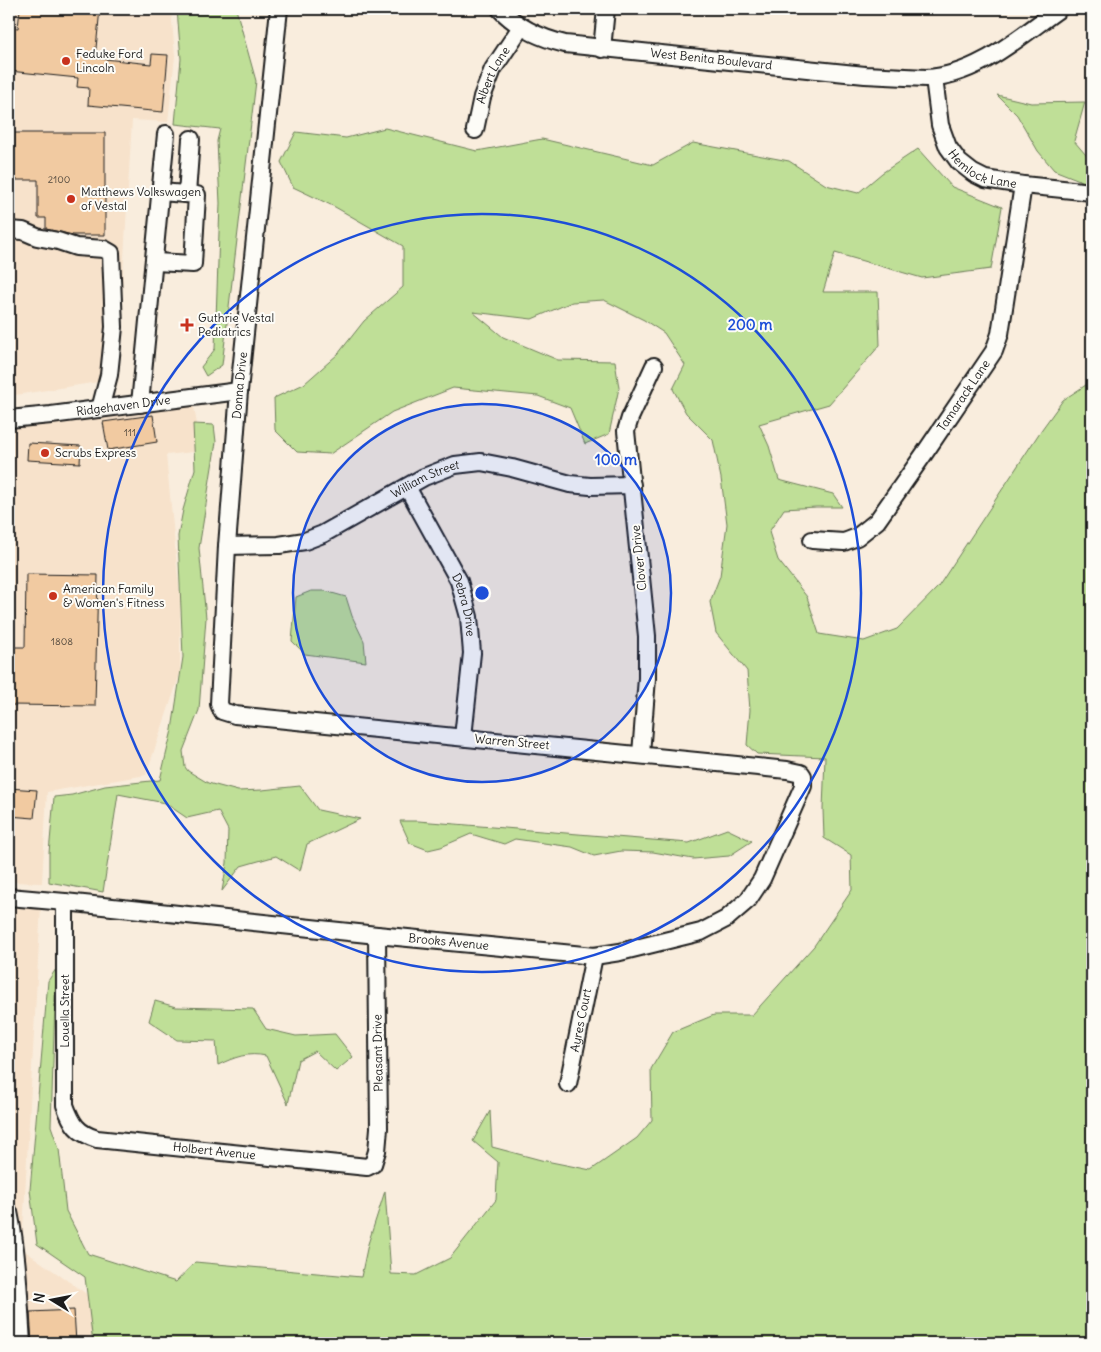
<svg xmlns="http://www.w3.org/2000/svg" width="1101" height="1352" viewBox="0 0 1101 1352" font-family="Delius,sans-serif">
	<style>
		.built { fill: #f7e2cb }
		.green { fill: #bfdf97; stroke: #6e7e5a }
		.building { fill: #f1caa1; stroke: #1c1c1c }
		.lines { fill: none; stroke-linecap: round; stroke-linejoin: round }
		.minor-casing { stroke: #1c1c1c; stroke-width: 20 }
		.minor { stroke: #fdfcf7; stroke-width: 16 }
		.ring { fill: none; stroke: #1d4ed8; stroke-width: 2.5 }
		.poi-dot { fill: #c8321e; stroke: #fdfcf7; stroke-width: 2 }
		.labels { text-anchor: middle; stroke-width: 4; stroke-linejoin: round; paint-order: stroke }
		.number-label { font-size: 10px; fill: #51483d }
		.poi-label { font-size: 12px; fill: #1c1c1c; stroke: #fdfcf7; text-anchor: start }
		.street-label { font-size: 12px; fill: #1c1c1c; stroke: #fdfcf7 }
		.centre { fill: #1d4ed8; stroke: #fdfcf7; stroke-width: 2.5 }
		.ring-label { font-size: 15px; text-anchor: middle; font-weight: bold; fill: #1d4ed8; stroke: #fdfcf7; stroke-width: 4; stroke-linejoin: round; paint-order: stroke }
	</style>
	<rect width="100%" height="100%" fill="#f9eddd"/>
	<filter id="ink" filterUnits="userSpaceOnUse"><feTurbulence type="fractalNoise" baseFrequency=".02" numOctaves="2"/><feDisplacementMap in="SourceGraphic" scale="10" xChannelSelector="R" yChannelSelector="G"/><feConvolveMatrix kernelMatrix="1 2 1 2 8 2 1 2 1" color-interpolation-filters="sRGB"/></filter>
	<g filter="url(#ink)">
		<path class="built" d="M9 9H171L175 56 168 122 132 120 117 379 9 396Z
			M193 402 202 451 166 455 180 597V674L146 775 47 792 42 883 9 882V428Z
			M9 905 41 906 22 1249 157 1343H9Z"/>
		<path class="green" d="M177 9H236L256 81 222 365 206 376 201 367 215 349 220 203 217 141 220 129 175 124 181 59Z
			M997 95 1031 103 1085 102 1074 141 1092 162V181L1087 183 1054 170 1038 151 1017 115Z
			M385 128 477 151 542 139 653 165 693 143 789 161 826 185 858 193 882 173 918 149 952 187 1002 207 991 269 922 278 835 253 823 292H878L880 345 829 404 759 424 769 446 779 480 833 494 842 507H816L784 509 769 532 778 560 807 597 819 634 864 641 897 629 938 587 1042 429 1063 400 1092 381V1343H93L85 1277 37 1244 30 1190 48 981 56 969 51 1126 59 1149 66 1211 88 1254 176 1282 195 1262 361 1277 368 1244 385 1191 391 1274 416 1275 450 1258 496 1200 498 1162 473 1141 490 1111 492 1147 541 1160 591 1170 637 1138 652 1120 651 1069 673 1032 714 1015H752L814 946 852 890 851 855 824 838 823 809 825 757 757 754 747 745 750 710 747 671 716 633 710 602 720 576 727 524 721 478 713 440 686 413 673 389 685 365 664 333 644 320 604 300 572 302 532 319 473 312 503 337 558 360 615 361 619 388 609 434 585 444 570 408 538 396 453 388 392 412 330 454 297 452 275 430 274 398 304 384 338 354 364 321 403 287V246L335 207 293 187 281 162 296 132 346 138Z
			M193 424 214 425 216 442 199 548 206 618 199 710 183 751 185 767 188 771 208 783 238 791 262 790 300 786 318 810 360 819 307 844 300 871 276 856 241 866 222 891 227 863 228 830 218 811 187 818 165 803 118 794 103 892 49 882V853L54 797 72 795 105 786 160 780 172 730 183 657 178 536 183 510 195 469Z
			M311 591H325L346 597 352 616 364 641 366 662 305 654 292 641 296 597Z
			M400 821H418L689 843 727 829 752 841 729 856 693 859 653 852 621 851 594 856 572 847 515 839 504 844 471 834 441 847 428 850 410 843Z
			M155 1001 176 1007 253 1009 266 1029 296 1036 335 1034 353 1057 336 1071 315 1051 298 1060 288 1104 266 1056C248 1052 235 1057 218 1065L216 1041 177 1040 149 1021Z"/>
		<path class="building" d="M20 9H100L95 58 151 64 152 54 168 55 163 112 88 105 89 88 77 87 78 78 9 71 10 27 18 28Z
			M14 133H105V235H73L46 229V218H38V180H14Z
			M153 415 157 442 108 450 103 422Z
			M28 443 81 446 80 463 27 460Z
			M26 574 98 575 95 706 10 705 12 647H25Z
			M9 788 37 790 34 818 9 816Z
			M74 1310 76 1343H32L30 1312Z"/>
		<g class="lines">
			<g class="minor-casing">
				<g id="minor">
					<path id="s1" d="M500 9C518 28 540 38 565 44L865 75 926 78C977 76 1019 37 1059 9"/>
					<path d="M602 49 606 9"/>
					<path id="s2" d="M934 78 940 125 948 147 959 162 973 173 985 179 1023 185 1092 192"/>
					<path id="s3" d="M475 130 482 97 493 69 521 27"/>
					<path d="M187 194 191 139"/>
					<path d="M9 230 23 231 37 237 58 241 76 247 104 249 111 253 114 327 109 375 100 409"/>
					<path d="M155 262 193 264 197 195 161 192"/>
					<path d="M140 404 166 134"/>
					<path id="s4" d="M9 419 51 415 239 391"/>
					<path id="s5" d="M407 487 459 581 469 617 472 653 463 737"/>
					<path id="s6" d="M812 540 844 542 857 537 877 521 924 454 994 351 1000 334 1023 185"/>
					<path id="s7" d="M227 546 279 545 305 541 323 534 424 477 455 465 481 462 512 468 570 484 590 486 632 485"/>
					<path d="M641 754 647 678V636L626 431 630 418 654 366"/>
					<path id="s8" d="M9 897 65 902 377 935 594 956 620 952 701 932 726 919 748 900 762 879 803 786V776L801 773 787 770 235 715 222 711 219 704 227 546 239 391 279 9"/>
					<path id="s9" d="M65 902V1105C72 1124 77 1133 97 1139L367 1167 373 1164 377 1151 379 1128 377 935"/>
					<path id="s10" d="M568 1084 594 956"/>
					<path d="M9 1212C18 1255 19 1300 22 1343"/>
				</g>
			</g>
			<use href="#minor" class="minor"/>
		</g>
	</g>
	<circle cx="482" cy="593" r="189" fill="#1d4ed8" fill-opacity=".12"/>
	<g class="ring">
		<circle cx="482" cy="593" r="189"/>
		<circle cx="482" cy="593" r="379"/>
	</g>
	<g class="poi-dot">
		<circle cx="66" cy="61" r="5"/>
		<circle cx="71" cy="199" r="5"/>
		<path d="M184.5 317.5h5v5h5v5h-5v5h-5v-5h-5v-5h5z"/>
		<circle cx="45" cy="453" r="5"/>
		<circle cx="53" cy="596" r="5"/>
	</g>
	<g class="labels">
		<g class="number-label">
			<text x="59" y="183">2100</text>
			<text x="130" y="436">111</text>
			<text x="62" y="645">1808</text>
		</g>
		<g class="poi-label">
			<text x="76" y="58">Feduke Ford<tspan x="76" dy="14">Lincoln</tspan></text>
			<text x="81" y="196">Matthews Volkswagen<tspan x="81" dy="14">of Vestal</tspan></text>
			<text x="198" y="322">Guthrie Vestal<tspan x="198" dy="14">Pediatrics</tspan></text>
			<text x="55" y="457">Scrubs Express</text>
			<text x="63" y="593">American Family<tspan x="63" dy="14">&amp; Women's Fitness</tspan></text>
		</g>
		<g class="street-label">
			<text dy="4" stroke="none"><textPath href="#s1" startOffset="222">West Benita Boulevard</textPath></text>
			<text dy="4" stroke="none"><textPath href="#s3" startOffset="58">Albert Lane</textPath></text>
			<text dy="4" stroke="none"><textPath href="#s2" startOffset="114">Hemlock Lane</textPath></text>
			<text dy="4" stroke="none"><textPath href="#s8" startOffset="1805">Donna Drive</textPath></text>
			<text dy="4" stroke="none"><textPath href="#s6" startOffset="224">Tamarack Lane</textPath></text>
			<text dy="4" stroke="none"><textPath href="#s4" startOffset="115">Ridgehaven Drive</textPath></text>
			<text dy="4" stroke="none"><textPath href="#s7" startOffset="214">William Street</textPath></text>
			<text transform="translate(639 558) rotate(-96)" y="4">Clover Drive</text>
			<text dy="4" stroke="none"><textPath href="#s5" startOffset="132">Debra Drive</textPath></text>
			<text transform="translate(512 742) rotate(5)" y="4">Warren Street</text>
			<text dy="4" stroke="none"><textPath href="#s8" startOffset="442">Brooks Avenue</textPath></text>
			<text transform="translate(65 1011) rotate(-90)" y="4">Louella Street</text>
			<text dy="4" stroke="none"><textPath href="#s10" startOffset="65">Ayres Court</textPath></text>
			<text transform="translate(378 1053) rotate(-91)" y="4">Pleasant Drive</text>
			<text dy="4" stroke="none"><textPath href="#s9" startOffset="370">Holbert Avenue</textPath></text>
		</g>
	</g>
	<circle cx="482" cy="593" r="8" class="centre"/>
	<g class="ring-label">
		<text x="750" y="330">200 m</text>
		<text x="616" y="465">100 m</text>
	</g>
	<rect width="1101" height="1352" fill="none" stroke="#fdfcf7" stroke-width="30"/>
	<rect x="15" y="15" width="1071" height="1322" fill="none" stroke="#1c1c1c" stroke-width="2" filter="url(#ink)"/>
	<g transform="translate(52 1300) rotate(280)" stroke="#fdfcf7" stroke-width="4" paint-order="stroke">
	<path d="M0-4L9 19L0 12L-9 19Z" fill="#1c1c1c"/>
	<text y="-8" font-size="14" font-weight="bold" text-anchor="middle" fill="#1c1c1c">N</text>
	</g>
</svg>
